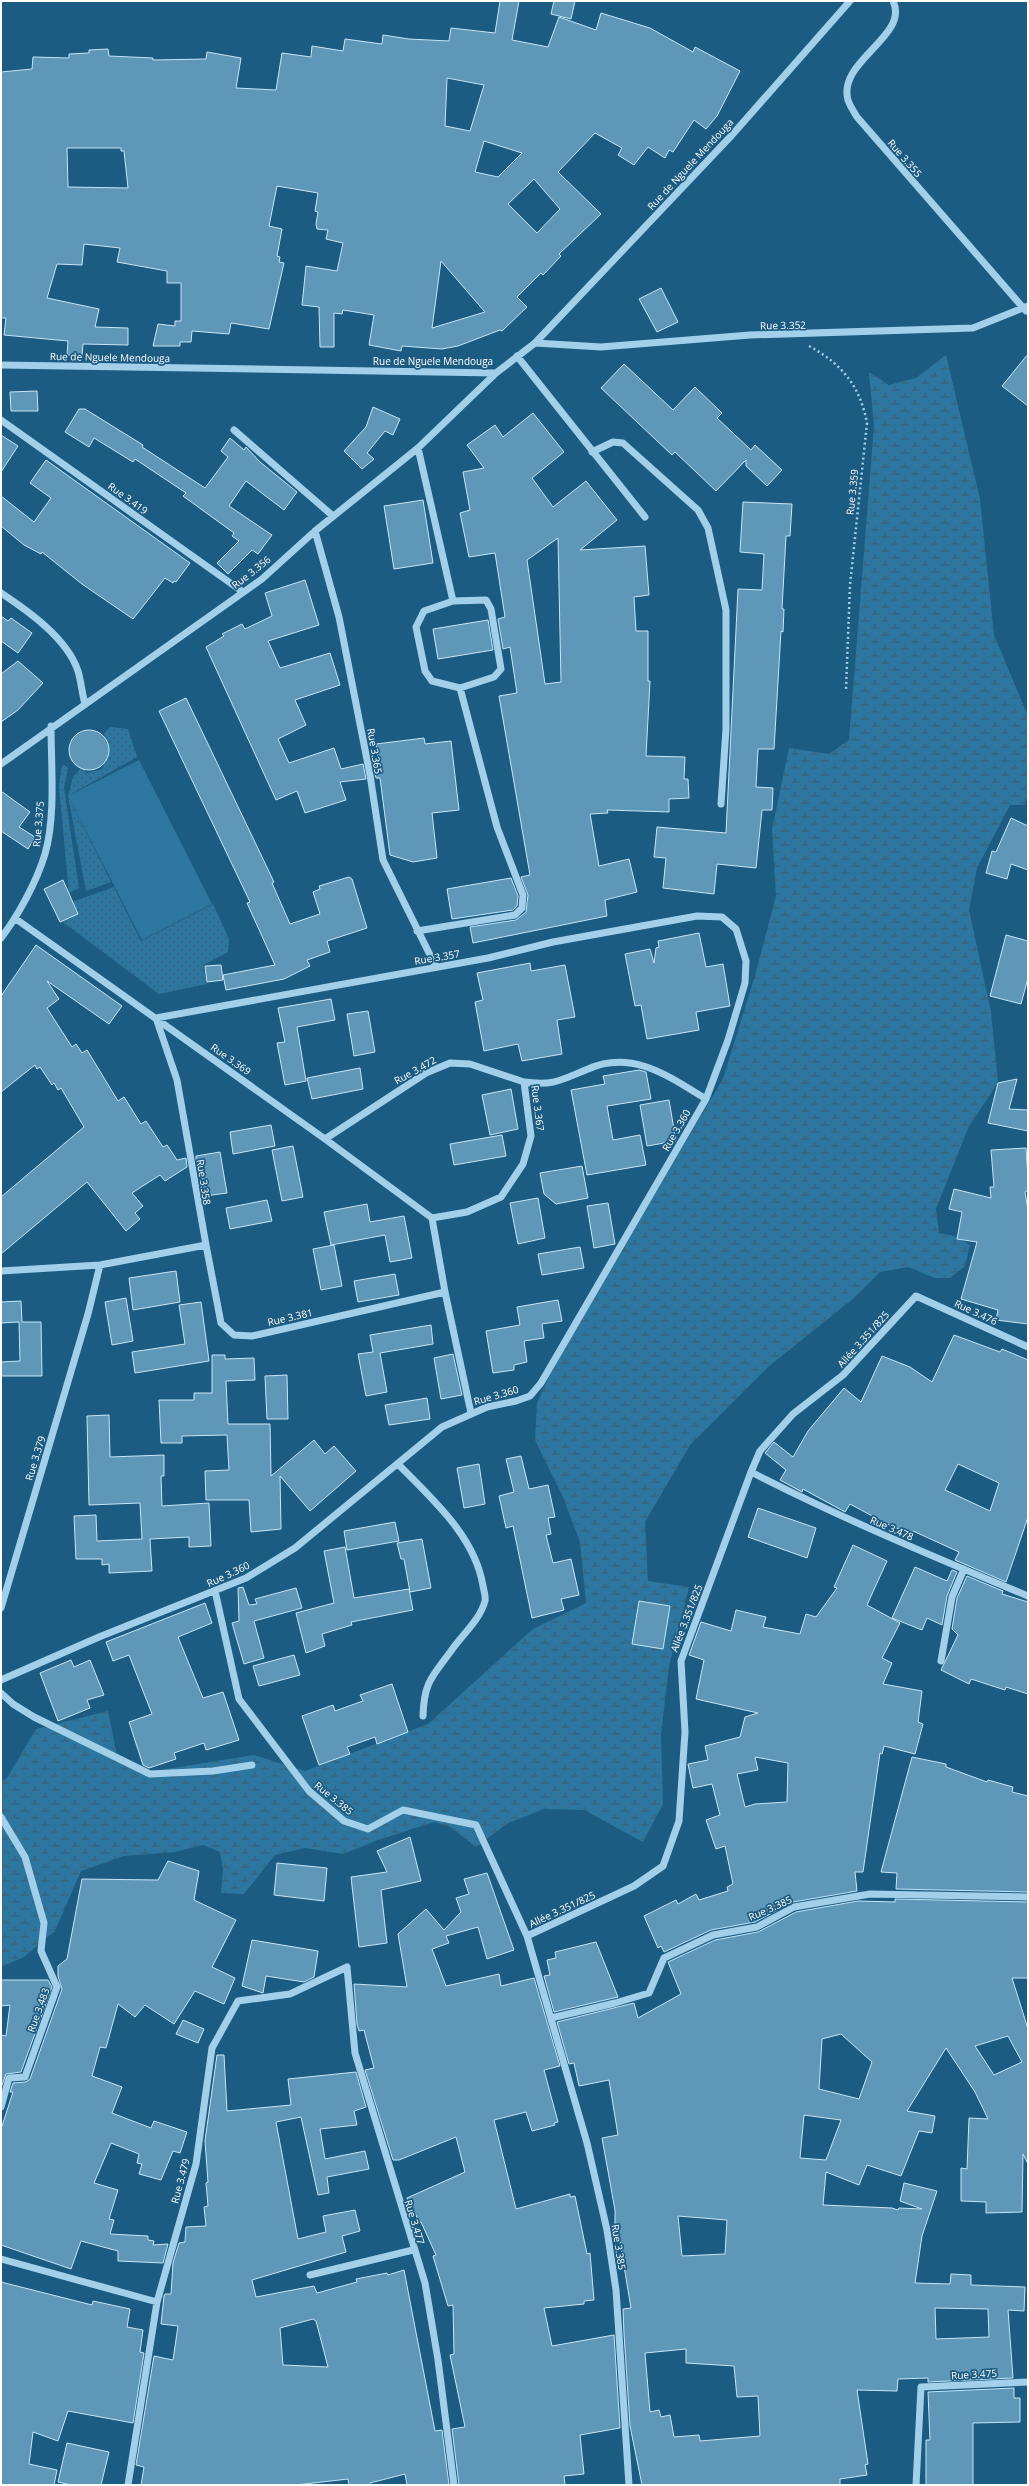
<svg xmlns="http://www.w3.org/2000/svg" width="1029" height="2486" viewBox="0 0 1029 2486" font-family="'Open Sans',sans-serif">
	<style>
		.grass { fill: url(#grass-dots) }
		.wetland { fill: url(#wetland-marsh) }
		.garden { fill: #2c769f }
		.building { fill: #5e97b7; stroke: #c6e6f7; fill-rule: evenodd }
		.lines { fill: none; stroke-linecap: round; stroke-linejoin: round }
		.path { stroke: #a2d0ea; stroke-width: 2.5; stroke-dasharray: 2 3; stroke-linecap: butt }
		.minor { stroke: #a2d0ea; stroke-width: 7 }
		.labels { text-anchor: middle; stroke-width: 3.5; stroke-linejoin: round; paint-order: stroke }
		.street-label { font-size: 10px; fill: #fff; stroke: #1c5c82 }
	</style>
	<defs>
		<pattern id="grass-dots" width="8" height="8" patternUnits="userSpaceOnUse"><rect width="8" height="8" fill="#2c769f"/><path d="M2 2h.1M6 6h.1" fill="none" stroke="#3e5f71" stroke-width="1.8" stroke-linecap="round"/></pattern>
		<pattern id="wetland-marsh" width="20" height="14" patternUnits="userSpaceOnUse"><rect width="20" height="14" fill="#2c769f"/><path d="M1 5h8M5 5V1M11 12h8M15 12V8" fill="none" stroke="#3e5f71"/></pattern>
	</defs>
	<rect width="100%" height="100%" fill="#1c5c82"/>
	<path class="grass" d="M110 727 128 729 137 757 68 796 111 882 86 891 68 796 73 777 82 767 87 773 102 769 109 754 104 734Z
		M62 764 68 768 64 788 79 888 69 893 59 787Z
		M114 887 141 941 213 904 229 939 228 952 203 965 207 984 159 994 60 920 77 911 72 902Z"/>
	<path class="wetland" d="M946 355 980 499 994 635 1028 716V794L1025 805H1010L977 868 969 910 991 1012 998 1083 969 1126 957 1156 936 1209 939 1233 954 1236 970 1245 965 1266 950 1278H935L908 1267 880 1272 854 1298 768 1367 690 1445 645 1522 648 1581 689 1587 669 1666 661 1734 663 1804 643 1842 584 1810 544 1809 508 1823 476 1847 450 1827 434 1822 378 1840 343 1854 305 1848 275 1855 244 1894 221 1893 223 1870 220 1852 203 1845 175 1852 124 1856 81 1871 55 1931 24 1957 1 1967V1781L7 1778 36 1729 108 1711 118 1761 148 1772 254 1755 305 1771 428 1724 533 1629 586 1603 580 1542 563 1497 535 1440 537 1403 561 1351 723 1079 756 972 776 896 772 829 789 748 829 754 849 740 874 426 869 372 889 385 916 378Z"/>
	<path class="garden" d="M139 760 212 904 142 940 68 796Z"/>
	<path class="building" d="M500 1H519L512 40 548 47 559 17 596 30 601 13 650 28 693 52 695 47 740 71 717 116 706 129 694 120 673 152 669 150 665 158 648 147 634 165 618 155 622 148 595 133 558 172 601 214 559 254 561 256 543 275 541 273 517 297 527 307 502 331 500 330 458 346 442 349 402 346 401 351 369 345 374 315 343 310 342 314 334 313V347H320L319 307 302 305 306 266 337 271 343 243 326 239 328 230 317 229 316 224 318 212 315 211 318 193 277 186 269 226 282 229 277 256 280 257 279 262 284 263 269 329 231 323 229 334 192 331 191 342H180V346H153L158 324 175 326V321H181V283H167V271L117 262 120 248 84 244 82 265 57 264 47 298 99 309 95 327 128 328V345L83 344 82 356 67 355 68 341 4 335 6 318H1V72L32 69 33 57 69 58V54L89 53V50L108 49 109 56 153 58V60L206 59 207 52 241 58 236 88 276 90 282 53 311 57 312 46 343 51 345 39 382 44 383 35 409 39 449 41 451 28 495 33ZM447 78 484 85 470 131 445 126ZM484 141 522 153 498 177 475 172ZM67 148H121V151H124L128 188 68 187ZM534 179 560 209 537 233 508 204ZM441 261 485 312 432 328 435 306Z
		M554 1H575L571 19 551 14Z
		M661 288 678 322 657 332 639 299Z
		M1028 354V406L1002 386Z
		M624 364 673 410 695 387 722 413 717 418 751 450 755 445 782 470 767 486 746 466V460L716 491 675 452 672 455 601 388Z
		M37 391 38 411H11L10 392Z
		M373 407 400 419 393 435 385 431 367 453 374 459 362 469 344 451 366 427Z
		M79 409H85L143 445 142 447 205 488 228 457 221 451 230 438 244 450 246 447 260 462 297 492 284 510 246 481 229 506 272 535 258 554 252 550 228 574 217 563 239 541 232 536 234 533 183 496 186 493 135 459 133 462 94 438 89 447 65 432Z
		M533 413 564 452 532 478 553 507 586 481 617 520 580 550 645 546 649 595 634 597 636 631H648V681H650L646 756 685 757 684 779H688L689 798 669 799V812L607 810 608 813 590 814 599 866 629 859 637 892 605 900 607 916 473 943 470 927 516 920 526 912 528 895 521 877 530 875 499 696 517 693 510 647 503 649 498 619 505 617 495 553 469 557 460 513 470 510 463 472 484 468 467 445 495 425 503 437ZM558 538 561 682 545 684 527 560Z
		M1 435 18 446 1 472Z
		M46 460 190 563 176 582 174 581 173 583 165 578 133 619 82 584 42 552 41 554 24 545 1 526V496L34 522 51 498 30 483Z
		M423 500 433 563 394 569 384 506Z
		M743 502 792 504 790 536H786L782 609H784L783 632 781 631 774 749H758L756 787 773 788 772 810H762L756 868 717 864 714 894 663 888 666 858 654 857 657 827 726 833 738 589 762 590 764 554 740 552Z
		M305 580 319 625 268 641 280 668 330 653 340 685 295 700 306 725 278 739 289 763 334 748 341 769 363 764 366 779 340 782 346 800 305 813 297 791 276 800 206 647 224 636 222 634 242 624 245 629 272 616 265 593Z
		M1 616 8 621 11 618 32 633 18 653 1 641Z
		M488 620 493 650 438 659 433 629Z
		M18 661 43 683 18 710 1 722V674Z
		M186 698 274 882 272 883 290 924 320 914 313 892 320 889 319 886 349 877 352 879 367 928 327 941 330 952 307 960 310 966 284 979 226 990 223 975 275 965 247 903 250 902 159 711Z
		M69 750a20 20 0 1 1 40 0a20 20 0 1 1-40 0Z
		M424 738 425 744 451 741 459 810 432 813 437 858 413 862 390 855 380 778H376L372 761 378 759 376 744Z
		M1 791 30 812 19 827 35 837 28 849 1 831Z
		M1011 818 1028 826V870L1011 864 1007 879 986 873 992 851 996 852Z
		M511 878 518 896 517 906 513 910 452 919 447 889Z
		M63 880 78 914 60 922 44 889Z
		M699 933 706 967 723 964 730 1006 696 1012 699 1030 647 1039 641 1005 635 1006 625 954 650 949 654 963 656 948 659 947 658 941Z
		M1006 935 1028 941V978L1021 1004 990 996Z
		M36 945 122 1006 109 1024 47 981 59 999 47 1008 72 1047 76 1044 82 1053 87 1050 118 1101 124 1097 141 1124 146 1121 163 1147 167 1145 177 1160 186 1158 187 1167 165 1181 160 1175 132 1193 143 1206 135 1213 140 1219 126 1231 87 1182 1 1254V1197L84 1127 61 1088 58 1090 54 1083 52 1085 40 1067 37 1069 35 1065 1 1092V996Z
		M530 963 531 971 565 965 575 1017 557 1020 562 1054 522 1061 518 1044 484 1051 475 1002 483 1000 477 973Z
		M221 965 223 980 207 982 205 966Z
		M331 999 335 1020 297 1027 306 1081 285 1085 277 1043 285 1042 278 1008Z
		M368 1011 375 1052 354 1056 347 1014Z
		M360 1068 363 1089 312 1099 307 1078Z
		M639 1070 646 1072 651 1099 607 1106 613 1140 640 1135 646 1165 587 1175 571 1090 605 1084 603 1076Z
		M1017 1079 1009 1109 1028 1110V1131L988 1123 998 1083Z
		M511 1089 518 1129 490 1135 482 1095Z
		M669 1100 676 1141 647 1146 640 1105Z
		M271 1125 275 1146 233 1154 230 1132Z
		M502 1135 506 1156 454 1165 450 1144Z
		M293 1146 303 1197 282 1201 272 1150Z
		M1026 1148 1028 1178V1190L1025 1192 1028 1210V1324L996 1320 998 1310 961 1299 977 1242 957 1239 962 1212 949 1209 954 1189 991 1198 990 1187H994L991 1150Z
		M220 1152 227 1193 205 1196 199 1159 196 1161V1156Z
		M582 1166 588 1198 556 1204 544 1194 540 1173Z
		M538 1198 545 1238 518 1244 510 1203Z
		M267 1200 272 1221 230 1229 226 1208Z
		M608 1203 615 1244 594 1248 587 1206Z
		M367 1204 370 1222 404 1216 412 1258 390 1262 385 1235 331 1245 324 1212Z
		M334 1245 342 1286 321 1290 313 1249Z
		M580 1247 584 1268 542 1275 538 1254Z
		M176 1271 180 1302 133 1310 129 1278Z
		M395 1274 399 1295 358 1302 354 1281Z
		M126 1298 133 1341 112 1345 105 1302Z
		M558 1300 562 1321 542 1324 544 1338 524 1341 527 1362 514 1365V1370L493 1373 486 1331 520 1325 517 1307Z
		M21 1301 22 1322H41L42 1376H1V1362L20 1361 19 1322 1 1323V1302Z
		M201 1302 209 1361 135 1373 132 1352 185 1344 179 1305Z
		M431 1325 433 1344 380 1353 387 1392 366 1396 358 1354 373 1352 370 1335Z
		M954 1335 1000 1352 1002 1349 1028 1360V1517L1006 1582 955 1560 959 1552 913 1531 911 1534 887 1524 850 1504 845 1512 803 1489 802 1492 780 1480 786 1470 765 1453 774 1442 793 1457 808 1431 844 1388 861 1402 882 1356 910 1367 932 1382ZM958 1464 999 1483 990 1511 945 1490Z
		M453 1354 462 1395 441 1399 434 1358Z
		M212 1355H225V1359L254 1358 255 1380 226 1381 228 1424H270L271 1476 314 1440 325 1454 334 1446 356 1471 310 1511 280 1476 281 1529 251 1532 249 1500H206L205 1471 229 1470 227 1435 182 1436V1443H161L159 1400H194V1393H212Z
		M287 1375 288 1419H267L265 1376Z
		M427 1398 430 1419 389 1425 385 1405Z
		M109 1415 110 1457 164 1455V1476H161L162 1506 209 1503 211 1546 189 1547V1537L150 1539 152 1571 109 1573V1564L102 1565V1559H76L74 1516 96 1515 97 1541 142 1539 140 1503 89 1505 87 1416Z
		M521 1456 529 1489 548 1485 555 1517 548 1518 551 1534 546 1535 553 1563 571 1559 579 1595 561 1599 564 1610 532 1618 513 1526 506 1528 499 1496 514 1492 506 1459Z
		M479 1464 485 1504 464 1508 457 1468Z
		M758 1508 816 1528 807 1558 748 1537Z
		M395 1522 399 1541 347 1550 344 1531Z
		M422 1539 431 1588 410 1592 404 1559H401L397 1543Z
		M853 1545 887 1561 867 1605 900 1623 882 1658 892 1663 883 1684 922 1691 918 1722 923 1724 915 1754 884 1746 882 1754 880 1753 863 1872H855L857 1891 793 1902 755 1922 711 1930 664 1952 661 1946 658 1948 644 1916 676 1900 678 1904 696 1894 699 1900 728 1891 727 1887 733 1884 725 1846 716 1849 706 1820 720 1815 712 1784 693 1788 688 1764 708 1760 705 1746 740 1737 745 1717 758 1713 696 1699 704 1660 689 1655 701 1622 731 1631 736 1610 766 1617 763 1627 800 1634 806 1614 816 1617 837 1588 834 1587ZM755 1757 788 1763 787 1802 755 1804 745 1807 737 1774 758 1770Z
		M345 1547 354 1598 409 1589 413 1610 351 1622 352 1625 322 1634 325 1646 306 1653 296 1613 334 1603 324 1551Z
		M915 1567 947 1581 952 1570 957 1572 947 1596 942 1625 927 1618 922 1630 892 1618Z
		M967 1576 1003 1591 1002 1594 1028 1602V1694L1006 1687 1005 1690 971 1679 969 1684 941 1670 958 1635 952 1629 957 1598Z
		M243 1587 249 1605 257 1604 255 1599 296 1588 302 1608 254 1621 264 1658 244 1664 232 1623 239 1621 238 1588Z
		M639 1601 670 1606 663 1649 632 1644Z
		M205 1603 212 1623 178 1637 203 1698 223 1692 239 1740 206 1750 204 1743 174 1753 176 1759 149 1768 143 1765 129 1722 152 1714 129 1655 113 1661 106 1642Z
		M294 1655 300 1675 259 1686 253 1666Z
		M71 1660 74 1667 90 1660 104 1695 87 1700 90 1708 58 1721 40 1673Z
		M392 1684 408 1732 377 1744 375 1737 347 1747 350 1754 319 1765 302 1716 333 1705 335 1711 363 1701 360 1695Z
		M912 1757 946 1764V1767L987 1782 988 1780 1013 1787 1012 1792 1028 1796V1892L896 1889 897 1873 881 1872Z
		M410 1837 421 1881 381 1890 387 1943 359 1947 351 1877 387 1872 377 1851Z
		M168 1861 199 1871 194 1900 236 1920 212 1967 235 1978 224 2004 195 1991 174 2024 145 2005 135 2017 118 2004 106 2048 100 2047 92 2076 122 2087 112 2113 151 2128 154 2121 187 2132 180 2153 173 2151 161 2180 139 2174 142 2164 137 2163 139 2154 111 2143 94 2183 118 2190 109 2219 114 2220 110 2234 148 2236V2240L154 2241 153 2245 168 2244 163 2263 118 2261V2251L81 2241 71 2269 1 2245V2129L13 2092H10L13 2083 26 2082 30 2079 62 1989 58 1976V1966L67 1959 82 1879 158 1880Z
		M277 1863 327 1868 324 1901 274 1895Z
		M487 1873 514 1950 487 1959 478 1927 446 1936 449 1943 432 1949 446 1986 499 1974 501 1986 534 1978 560 2066 544 2070 558 2122 554 2123 555 2125 532 2131 526 2112 494 2120 516 2209 570 2194V2197L575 2196 587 2254 590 2253 594 2300 584 2301V2304L544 2308 552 2346 614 2335 620 2428 580 2435 584 2474 564 2476 565 2485H459L452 2429 465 2427 450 2355 454 2354 453 2305 448 2306 433 2256 436 2255 421 2222H419L414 2211H412L407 2198 465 2172 456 2137 399 2160H393L365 2070 374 2068 364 2030 359 2031 357 2024 354 1984 407 1987 398 1934 426 1909 444 1930 461 1912 456 1898 469 1894 464 1879Z
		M895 1899 1028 1902V1978H1012L1028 2029V2164L1023 2154 1022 2212 986 2213V2202L961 2201V2168L967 2169 969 2118 988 2119 975 2092 946 2048 907 2111 935 2116 932 2133 919 2131 901 2176 867 2165 859 2185 826 2172 823 2205 892 2208 898 2210 899 2208 922 2209 900 2201 904 2183 937 2191 922 2236 915 2283 950 2284 951 2274 971 2275V2285L1025 2287 1024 2311 1008 2310 1013 2378 928 2382V2378L898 2379 897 2391 857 2390 868 2464 865 2465 867 2475 840 2479V2485H642L630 2426 624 2334 623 2309 631 2308 618 2230H615V2210L602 2138 618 2135 609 2080 579 2086 574 2063 569 2064 557 2022 634 2003 638 2018 681 1994 668 1962 715 1940 758 1932 796 1912 858 1901 895 1902ZM841 2034 872 2062 859 2099 819 2089 822 2039ZM1008 2036 1022 2062 994 2075 975 2046ZM804 2115 841 2120 826 2160 800 2158ZM678 2216 727 2220 725 2254 682 2256ZM935 2308 988 2309 989 2337 936 2339ZM686 2349V2363L734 2366 737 2397 758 2396 760 2436 700 2441 699 2435 674 2437 670 2415 661 2417 659 2410 650 2412 645 2353Z
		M252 1940 318 1951 314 1977 304 1982 266 1976 263 1993 242 1986Z
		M596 1942 618 1997 554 2012 544 1976 550 1975 547 1960 556 1958 555 1952Z
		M1 1980H48L52 1987 21 2072 6 2074 1 2088V2035L6 2036 10 2005 1 2006Z
		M183 2020 204 2029 198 2043 176 2034Z
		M217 2055H224L227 2111 291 2105 288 2079 356 2072 366 2107 354 2111 357 2125 320 2129 325 2159 365 2151 369 2169 327 2177 329 2193 318 2195 301 2117 276 2122 298 2239 326 2232 323 2216 355 2210 360 2231 342 2236 346 2252 252 2280 256 2297 314 2286 317 2293 357 2282 356 2279 387 2273 388 2275 404 2270 435 2431 442 2430 449 2485H407L405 2474 370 2483V2485H349L348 2479 296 2485H141L144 2467 136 2465 154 2356 173 2360 178 2326 161 2324 164 2296 165 2294H171L173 2263 179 2243 185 2242 186 2227 206 2226 204 2207 208 2206 206 2183 208 2182 205 2141ZM313 2319 316 2321 328 2367 283 2365 280 2328Z
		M1 2282 92 2305 93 2301 130 2309 127 2327 143 2330 140 2352 144 2353 133 2423 68 2411 58 2441 33 2432 29 2464 57 2470 54 2485H1Z
		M1014 2388V2398H1020V2422L973 2423V2485H926V2440H930L928 2392Z
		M67 2443 109 2452 101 2485H71L58 2482Z"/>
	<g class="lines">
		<path class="path" d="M809 346C842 364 860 386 867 423L850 585 846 689"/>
		<path class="minor" d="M893 1C910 36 837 61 848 100 850 106 854 112 857 117L1026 311
			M535 343 601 347 750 335 973 328 1028 306
			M517 356 645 517
			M1 365 496 373 535 343 732 135 850 1
			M1 420 243 592
			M234 430 333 516
			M592 452 613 442 623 443 698 510 708 528 726 610V729L721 804
			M315 531 339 617 370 775 383 860 436 967
			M1 593C28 611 67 638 78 671 81 681 82 693 85 704
			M453 601 486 600 491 609 501 669 494 677 460 688
			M1 764 262 579 315 531 418 448 496 373
			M16 919 325 1139 432 1218
			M417 931 515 915 522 908 523 895 497 827 460 688 432 681 425 671 416 627 424 611 453 601 418 448
			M1 938C18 916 37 881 45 854 56 816 51 765 51 726
			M325 1139 426 1073 450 1063 470 1064 524 1082
			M206 1245 221 1323 234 1335 252 1336 445 1292
			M1 1271 100 1265 206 1245 177 1080 156 1018 488 958 553 942 697 916 722 917 736 929 746 961 745 983 728 1040 706 1099 541 1383 530 1396 516 1401 487 1407 442 1427 295 1548 246 1578 99 1637 1 1680
			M471 1413 445 1292 432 1218 467 1212 501 1197 523 1164 531 1136 524 1082C554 1086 561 1080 588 1069 632 1049 670 1077 706 1099
			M398 1464C432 1499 475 1536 483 1586 484 1591 486 1597 485 1601 480 1620 462 1635 451 1651 432 1677 424 1682 423 1716
			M751 1472C841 1518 934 1557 1028 1596
			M215 1591 239 1699 309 1791 344 1821 368 1829 403 1810 476 1825 527 1936 587 2143 607 2230 616 2290 629 2485
			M1 1608 88 1314 100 1265
			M941 1661 952 1597 964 1569
			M1 1693 13 1704 34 1717 150 1774 213 1771 252 1765
			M1 1817 25 1857 44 1923 41 1951 57 1987 25 2077 9 2078 1 2107
			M527 1936 634 1886 663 1866 679 1821 685 1732 681 1661 751 1472 760 1451 793 1414 843 1375 916 1296 1028 1347
			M551 2018 615 2003 649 1993 664 1958 713 1935 757 1927 794 1907 870 1894 1028 1897
			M1 2259 157 2302
			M310 2275 413 2250
			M128 2485 157 2302 196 2164 212 2048 238 2001 290 1994 347 1967 355 2053 425 2283 438 2360 454 2485
			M916 2485 921 2387 1028 2382"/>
	</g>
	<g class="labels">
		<g class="street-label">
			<text transform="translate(905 158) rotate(49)" y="4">Rue 3.355</text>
			<text transform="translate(690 164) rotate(-47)" y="4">Rue de Nguele Mendouga</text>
			<text transform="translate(783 325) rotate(-1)" y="4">Rue 3.352</text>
			<text transform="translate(110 357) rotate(1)" y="4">Rue de Nguele Mendouga</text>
			<text x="433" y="365">Rue de Nguele Mendouga</text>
			<text transform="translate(852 492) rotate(-84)" y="4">Rue 3.359</text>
			<text transform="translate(128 498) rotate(36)" y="4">Rue 3.419</text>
			<text transform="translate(251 572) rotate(-38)" y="4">Rue 3.356</text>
			<text transform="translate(375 751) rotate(80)" y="4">Rue 3.365</text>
			<text transform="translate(38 824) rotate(-85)" y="4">Rue 3.375</text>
			<text transform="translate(437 957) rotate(-10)" y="4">Rue 3.357</text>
			<text transform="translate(231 1059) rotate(35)" y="4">Rue 3.369</text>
			<text transform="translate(415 1070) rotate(-29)" y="4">Rue 3.472</text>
			<text transform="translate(538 1108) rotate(83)" y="4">Rue 3.367</text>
			<text transform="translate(676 1130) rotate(-60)" y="4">Rue 3.360</text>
			<text transform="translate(204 1182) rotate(81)" y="4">Rue 3.358</text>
			<text transform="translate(976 1312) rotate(25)" y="4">Rue 3.476</text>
			<text transform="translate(290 1317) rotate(-13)" y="4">Rue 3.381</text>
			<text transform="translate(863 1339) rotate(-48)" y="4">Allée 3.351/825</text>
			<text transform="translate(496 1395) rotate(-16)" y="4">Rue 3.360</text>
			<text transform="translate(35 1458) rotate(-73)" y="4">Rue 3.379</text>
			<text transform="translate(892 1528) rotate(23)" y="4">Rue 3.478</text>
			<text transform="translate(228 1574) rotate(-25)" y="4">Rue 3.360</text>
			<text transform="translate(686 1618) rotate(-69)" y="4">Allée 3.351/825</text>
			<text transform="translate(334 1798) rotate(39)" y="4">Rue 3.385</text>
			<text transform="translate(770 1908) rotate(-24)" y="4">Rue 3.385</text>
			<text transform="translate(562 1909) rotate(-25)" y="4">Allée 3.351/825</text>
			<text transform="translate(38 2010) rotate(-70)" y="4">Rue 3.483</text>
			<text transform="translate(180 2181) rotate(-75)" y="4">Rue 3.479</text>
			<text transform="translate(415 2222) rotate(73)" y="4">Rue 3.477</text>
			<text transform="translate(619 2247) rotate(81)" y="4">Rue 3.385</text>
			<text transform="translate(974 2374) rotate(-3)" y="4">Rue 3.475</text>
		</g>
	</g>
	<rect width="1029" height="2486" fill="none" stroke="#ffffff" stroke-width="4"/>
</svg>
